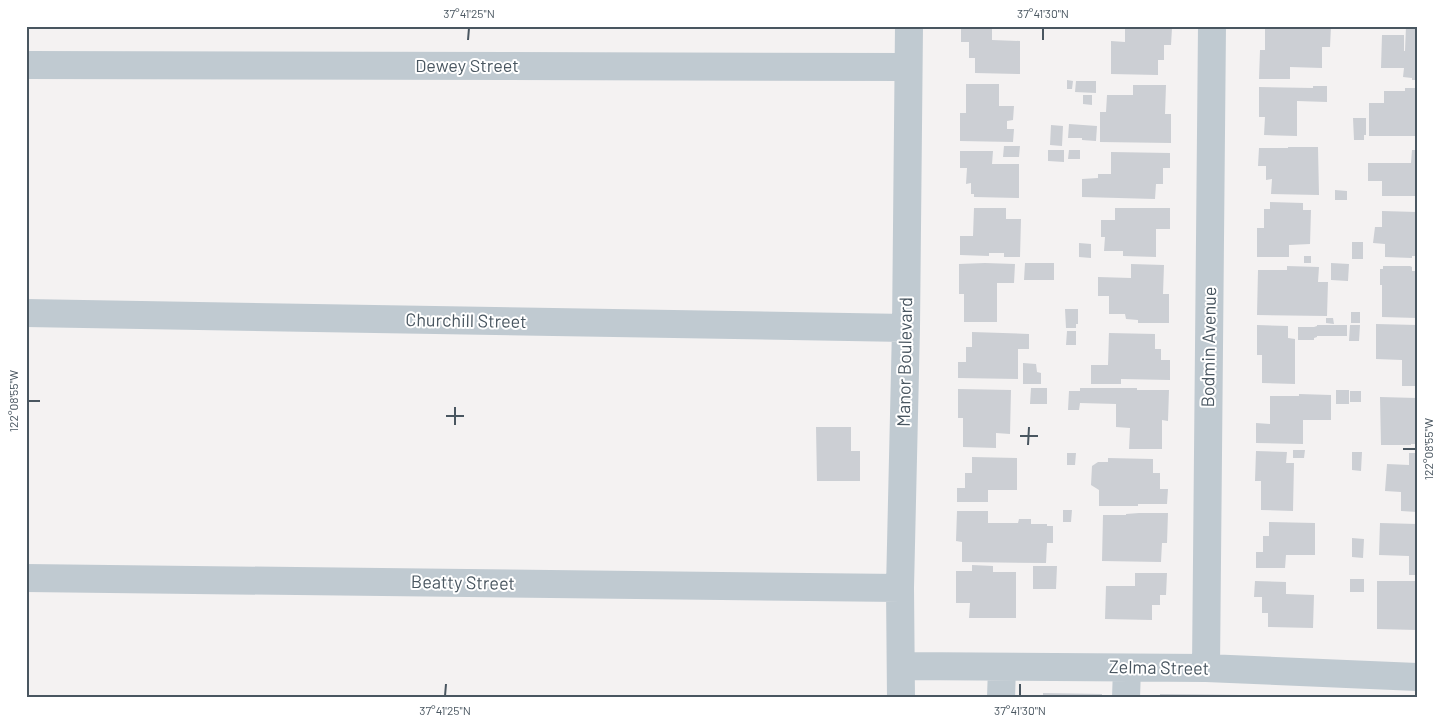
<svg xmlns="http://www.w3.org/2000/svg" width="1443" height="724" viewBox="0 0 1443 724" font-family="Barlow,sans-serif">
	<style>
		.building { fill: #cccfd4 }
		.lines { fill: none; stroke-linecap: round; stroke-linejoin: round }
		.minor { stroke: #c0cad1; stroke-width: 28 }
		.ticks { fill: none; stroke: #495660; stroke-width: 2 }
		.labels { text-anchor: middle; stroke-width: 4; stroke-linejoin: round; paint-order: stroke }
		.street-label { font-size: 18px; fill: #495660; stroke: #fff }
		.neatline { fill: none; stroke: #495660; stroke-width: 2 }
		.ticks-label { font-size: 12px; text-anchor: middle; fill: #495660 }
	</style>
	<rect width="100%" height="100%" fill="#f4f2f2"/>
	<path class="building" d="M1265 26H1331L1330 47H1322V68L1290 67V79H1259L1260 50H1265Z
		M1406 26H1417V80H1412V78L1403 77 1404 68H1381L1382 35H1404V51H1405Z
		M1125 27 1172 28 1171 45H1164V60H1158V75L1111 74V41L1125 42Z
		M961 28H992V40L1020 41V74L975 73V58H969V42H961Z
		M1067 80 1073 81 1072 89H1067Z
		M1076 81H1096V93L1075 92Z
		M966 84H999V106H1014L1013 120 1007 121V129H1014L1013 142 960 141V113H966Z
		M1133 85H1166L1165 114H1171V143L1100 142V112H1106L1107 95H1133Z
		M1313 86H1327V102L1297 101V136L1264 135 1265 117H1259V87L1313 88Z
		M1405 88H1417V136H1369V103H1384V91H1405Z
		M1083 95H1092V105L1083 104Z
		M1353 118H1366V135H1364V140H1354Z
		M1069 124 1097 126 1096 141 1082 140V138H1068Z
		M1051 125 1063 126 1062 146 1050 145Z
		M1004 146H1020L1019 157H1003Z
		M1288 147H1318L1319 195 1271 194 1272 179 1266 180V166H1258L1259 148H1288Z
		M1048 150H1064V162L1048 161Z
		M1069 150H1080V159H1068Z
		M1412 150H1417V196H1382V181H1368V163H1411Z
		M960 151H993L992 164H1019V198L974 197V194H971V183L966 184 967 168H960Z
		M1111 152 1170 153V168H1163V184H1156L1155 199 1082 197V179L1098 178V174H1111Z
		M1335 190 1347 191V200H1335Z
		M1270 202 1303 203V210H1311L1310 244 1289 245V257H1257V228H1264V209H1270Z
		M974 208H1006V219H1021L1020 257H1004V253H989V256L960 255V236H973Z
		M1115 208H1170V229H1156V257L1123 256V251H1104L1105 237H1101V220H1115Z
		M1382 211 1417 212V256H1412V258L1385 257V244L1373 243 1375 227H1382Z
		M1352 242H1363V259H1352Z
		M1079 243 1091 244V258L1079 257Z
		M1304 256H1311V263H1304Z
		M985 263 1015 264 1014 283H997V322H964V294H959V264Z
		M1025 263H1054V280H1024Z
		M1331 263 1349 264 1348 281 1331 280Z
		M1131 264 1164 265 1163 294H1169V323H1138V320L1126 319 1125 314H1109V296H1098V277L1131 278Z
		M1287 266 1319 267 1318 282H1328L1327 316 1257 315 1258 270H1287Z
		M1383 266H1410L1412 267V271H1417V318L1382 317V285H1380V269H1383Z
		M1065 309H1078V324H1076V328H1066Z
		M1351 312H1360V323H1351Z
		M1326 318H1333L1334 324 1326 323Z
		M1376 324 1417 325V386H1402V360L1376 359Z
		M1257 325 1288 326V338L1295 339V384L1262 383V355H1257Z
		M1317 325H1347V336H1317V337L1314 338V340H1298V327H1314L1317 326Z
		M1350 325H1360L1359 341H1349Z
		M1067 331H1076V345H1066Z
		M972 332 1029 334V349H1018V379L958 378V362H966V347H972Z
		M1109 333 1155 334V349H1161V360H1170V380L1121 379V384H1091V365H1108Z
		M1023 363 1036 364 1037 372 1041 373V384H1023Z
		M1031 388H1047V404H1030Z
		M1080 388H1137V390H1169L1168 421 1162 420V449H1129L1130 428 1116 427V404L1080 403 1079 410H1068L1069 391H1080Z
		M958 389 1011 390 1010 434 996 433V448L963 447V418H958Z
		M1336 390H1349V404H1336Z
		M1350 391H1361V402H1350Z
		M1299 394 1331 395V420H1303V444L1256 443V423L1270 424V396H1299Z
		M1380 397 1417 398V444H1411V445H1381Z
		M816 427H851V451H860V481H817Z
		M1293 450H1305L1304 458H1293Z
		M1256 451 1287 452 1286 463H1294L1293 511 1261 510V481H1255Z
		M1352 452H1362L1361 471 1352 470Z
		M1067 453H1076L1075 465H1067Z
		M1409 453H1417V512L1401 511V492L1385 491 1387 464 1409 465Z
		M972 457 1017 458V490H988V502H957V488H965V473H972Z
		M1108 458 1153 459V473H1160V489H1168L1167 504H1138V506H1099V490L1091 485 1092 466 1098 462H1108Z
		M1063 510H1072L1071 522H1063Z
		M957 511H988V523H1018L1019 519H1031V524H1047V526H1053V543H1047L1046 563 962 562V542L956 541Z
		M1139 513H1168L1167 543H1162L1161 562 1102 561 1103 515H1126V514Z
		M1269 522 1315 523V555H1286L1285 568H1256V552H1263V536H1269Z
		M1380 523 1417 524V575H1409V556L1379 555Z
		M1352 538 1364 539 1363 558 1352 557Z
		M972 565 993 566V572H1016V618H969L970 603H956V571H972Z
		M1033 566H1057L1056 589H1033Z
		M1135 573H1167L1166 595H1160V605H1152V620L1105 619 1106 586H1135Z
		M1350 579H1364V592H1350Z
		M1255 581 1286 582V594L1314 595 1313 628 1268 627V613H1262V597H1254Z
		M1377 581H1417V630L1377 629Z
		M1043 693 1102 694V698H1043Z
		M1160 694 1240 695V698H1160Z"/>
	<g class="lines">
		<path class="minor" d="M26 65 908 67
			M26 313 906 328
			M26 578 900 588
			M902 666 1206 668 1417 677
			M1206 668 1212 26
			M901 698 900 588 906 328 909 26
			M1001 698 1002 667
			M1126 698 1127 668"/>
	</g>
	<path class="ticks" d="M468 40 469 28M1043 40V28M28 401H40M446 416H464M455 425V407M1020 436H1038M1028 445 1029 427M1403 449H1416M445 696 446 684M1020 696V684"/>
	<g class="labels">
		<g class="street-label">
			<text x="467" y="72">Dewey Street</text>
			<text transform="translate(466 321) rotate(1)" y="6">Churchill Street</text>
			<text transform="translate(1209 347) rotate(-89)" y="6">Bodmin Avenue</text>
			<text transform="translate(905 362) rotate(-89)" y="6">Manor Boulevard</text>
			<text transform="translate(463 583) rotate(1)" y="6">Beatty Street</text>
			<text transform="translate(1159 668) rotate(1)" y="6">Zelma Street</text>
		</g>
	</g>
	<rect width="1443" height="724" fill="none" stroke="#ffffff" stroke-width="55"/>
	<rect x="28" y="28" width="1388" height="668" class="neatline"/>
	<g class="ticks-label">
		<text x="469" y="18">37°41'25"N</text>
		<text x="1043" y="18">37°41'30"N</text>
		<text transform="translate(14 401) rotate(-90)" y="4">122°08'55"W</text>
		<text transform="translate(1429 449) rotate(-90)" y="4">122°08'55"W</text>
		<text x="445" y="715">37°41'25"N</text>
		<text x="1020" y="715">37°41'30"N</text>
	</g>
</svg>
